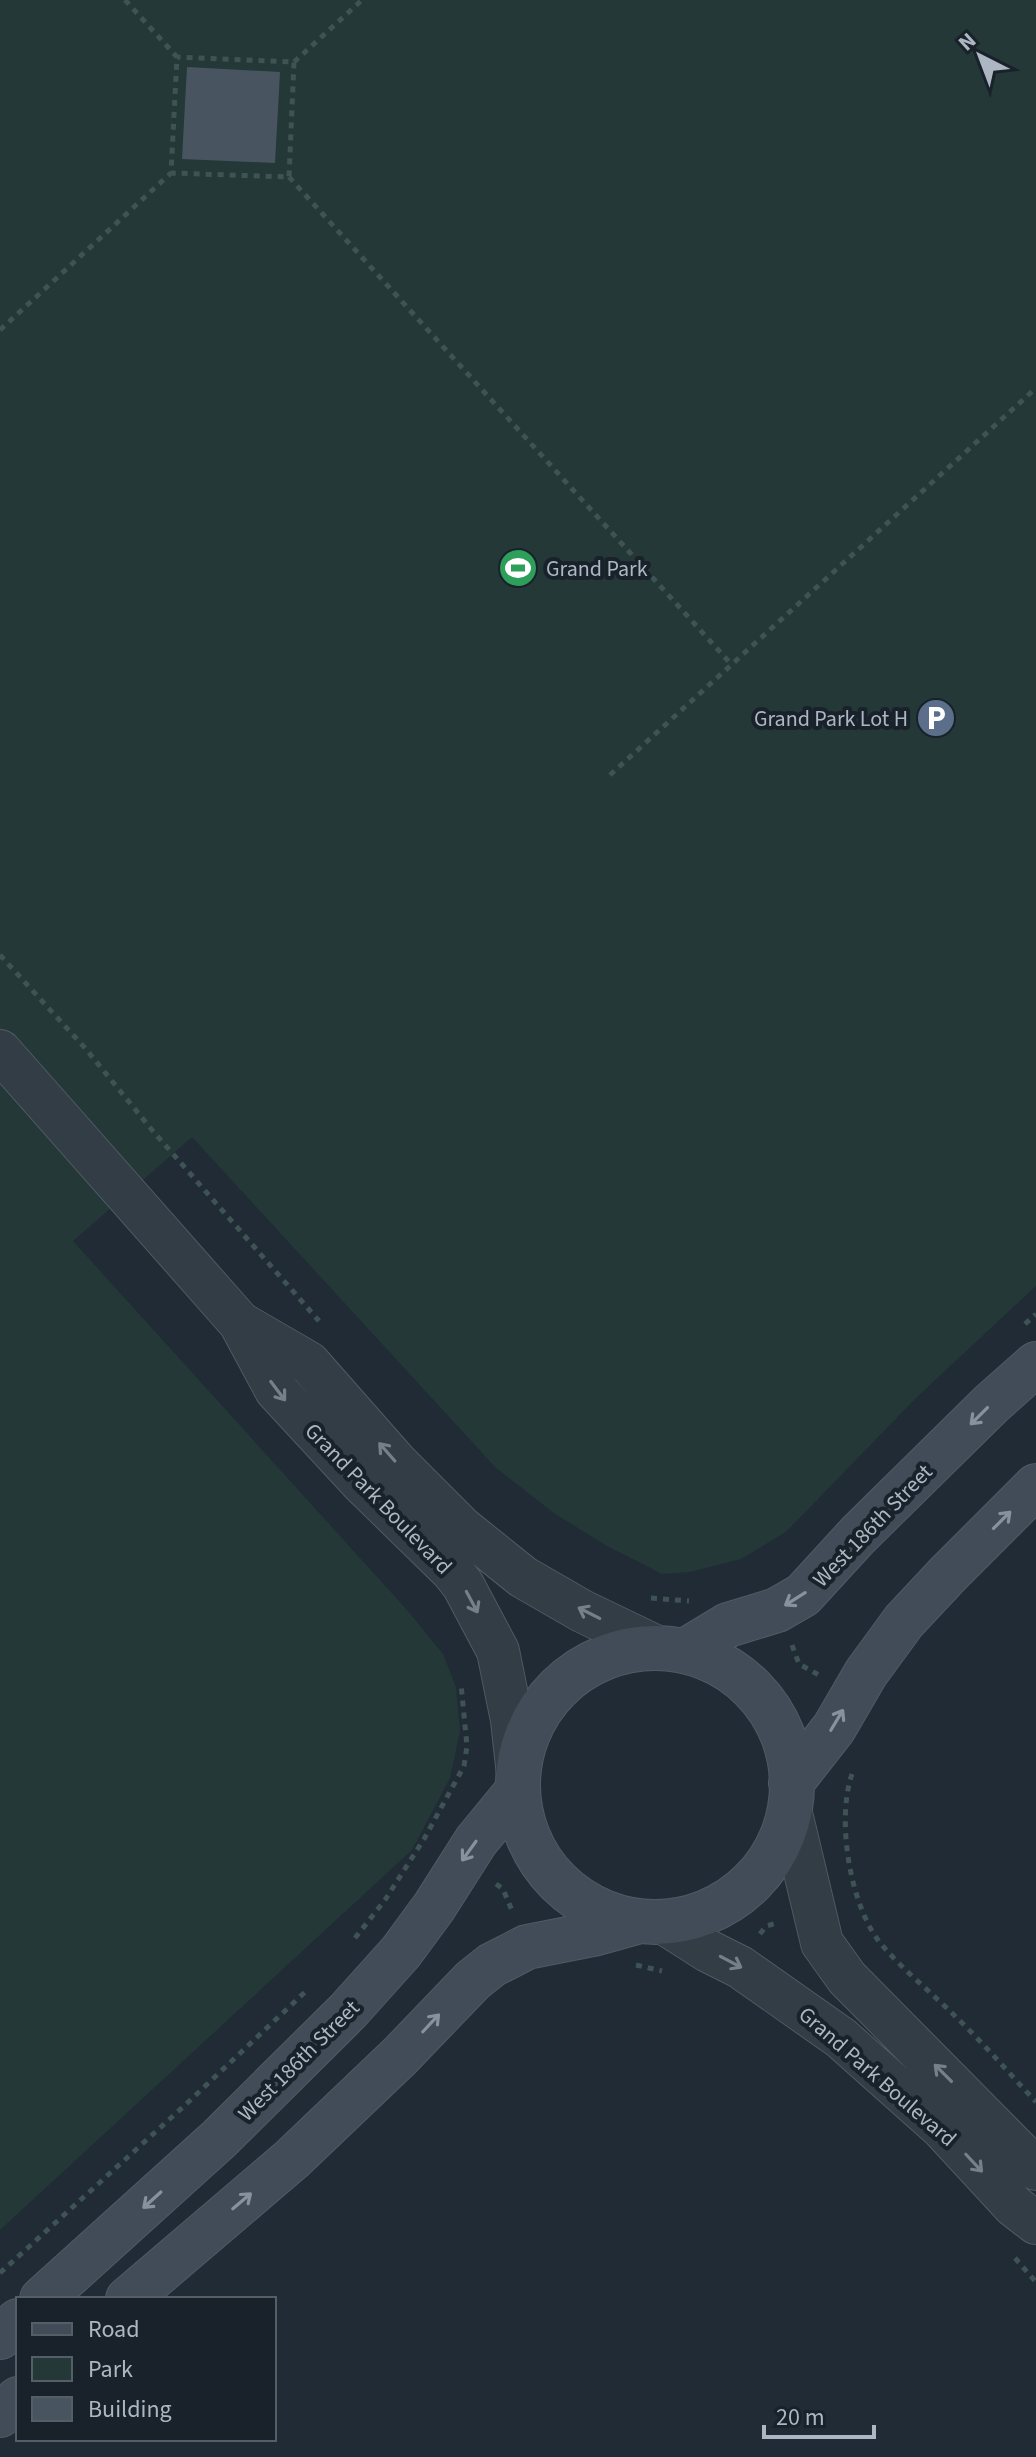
<svg xmlns="http://www.w3.org/2000/svg" width="1036" height="2457" viewBox="0 0 1036 2457" font-family="'Source Sans 3',sans-serif">
	<style>
		.green { fill: #233837 }
		.building { fill: #485561 }
		.lines { fill: none; stroke-linecap: round; stroke-linejoin: round }
		.street-casing { stroke: #515a64; stroke-width: 44 }
		.secondary-casing { stroke: #515a64; stroke-width: 46 }
		.path { stroke: #3f5354; stroke-width: 5; stroke-dasharray: 6 6; stroke-linecap: butt }
		.street { stroke: #333d46; stroke-width: 42 }
		.secondary { stroke: #424c59; stroke-width: 44 }
		.oneway { stroke: #76808b }
		.oneway2 { stroke: #88929e }
		.labels { text-anchor: middle; stroke-width: 8; stroke-linejoin: round; paint-order: stroke }
		.poi-label { font-size: 22px; fill: #adb7c3; stroke: #19222a; text-anchor: start }
		.street-label { font-size: 22px; fill: #adb7c3; stroke: #19222a }
	</style>
	<rect width="100%" height="100%" fill="#202b35"/>
	<path class="green" d="M0 0H1036V1286L917 1397 786 1532 741 1559 690 1572 662 1574 607 1546 555 1514 496 1468 192 1137 73 1241 408 1611 443 1654 456 1687 460 1731 450 1778 412 1850 0 2230Z"/>
	<path class="building" d="M187 67 280 72 275 163 182 159Z"/>
	<g class="lines">
		<g class="street-casing">
			<path id="street" d="M0 1051 240 1323 276 1390 362 1483 452 1571 463 1585 498 1651 512 1720 518 1775
				M240 1323 309 1363 397 1463 462 1528 523 1577 582 1611 659 1648
				M790 1809 822 1943 847 1978 1036 2169
				M664 1923 708 1951 740 1967 841 2038 942 2128 1014 2206 1036 2223"/>
		</g>
		<g class="secondary-casing">
			<path id="secondary" d="M518 1785a137 137 0 1 1 274 0a137 137 0 1 1-274 0Z
				M685 1651 728 1625 777 1610 803 1595 858 1535 991 1404 1036 1364
				M791 1783 834 1728 866 1673 904 1621 948 1574 1036 1486
				M42 2299 219 2139 348 2011 401 1952 434 1907 476 1841 518 1790
				M128 2299 292 2159 400 2056 473 1980 492 1965 527 1947 593 1934 636 1922
				M0 2337 18 2321
				M0 2415 18 2399"/>
		</g>
		<path class="path" d="M125 0 177 57 171 173 289 177 294 62 177 57
			M294 62 362 0
			M289 177 731 664
			M0 330 171 173
			M610 775 1036 388
			M0 955 85 1048 152 1130 319 1321
			M1025 1324 1036 1314
			M651 1598 689 1601
			M792 1645 799 1664 819 1675
			M852 1774C836 1820 850 1906 881 1944 903 1970 932 1993 956 2017 984 2044 1010 2074 1036 2102
			M496 1884 503 1889 513 1913
			M760 1934 766 1926 777 1923
			M355 1938 385 1900 424 1839 464 1766 467 1746 461 1684
			M636 1965 662 1971
			M1015 2258 1036 2282
			M0 2273 184 2106 305 1992"/>
		<use href="#street" class="street"/>
		<use href="#secondary" class="secondary"/>
	</g>
	<defs><path id="oneway-shaft" d="M-6 0H5M1.5-3L5.5 0L1.5 3" fill="none" stroke-width="1.6" stroke-linecap="round" stroke-linejoin="round" transform="scale(2)"/></defs>
	<g class="oneway">
		<use href="#oneway-shaft" transform="translate(278 1391) rotate(53)"/>
		<use href="#oneway-shaft" transform="translate(387 1452) rotate(-131)"/>
		<use href="#oneway-shaft" transform="translate(472 1602) rotate(62)"/>
		<use href="#oneway-shaft" transform="translate(589 1613) rotate(-153)"/>
		<use href="#oneway-shaft" transform="translate(731 1962) rotate(28)"/>
		<use href="#oneway-shaft" transform="translate(943 2073) rotate(-135)"/>
		<use href="#oneway-shaft" transform="translate(974 2163) rotate(47)"/>
	</g>
	<g class="oneway2">
		<use href="#oneway-shaft" transform="translate(979 1416) rotate(135)"/>
		<use href="#oneway-shaft" transform="translate(1002 1520) rotate(-45)"/>
		<use href="#oneway-shaft" transform="translate(795 1599) rotate(148)"/>
		<use href="#oneway-shaft" transform="translate(837 1720) rotate(-59)"/>
		<use href="#oneway-shaft" transform="translate(469 1851) rotate(126)"/>
		<use href="#oneway-shaft" transform="translate(431 2023) rotate(-47)"/>
		<use href="#oneway-shaft" transform="translate(152 2200) rotate(138)"/>
		<use href="#oneway-shaft" transform="translate(242 2201) rotate(-40)"/>
	</g>
	<defs>
		<g id="stadium-disc" transform="scale(2)"><circle r="9.5" fill="#2e9e5b" stroke="#19222a"/><path d="M0-5a6.5 5 0 1 0 0 10a6.5 5 0 1 0 0-10ZM-3.5-1.8h7v3.6h-7Z" fill="#fff"/></g>
		<g id="parking-disc" transform="scale(2)"><circle r="9.5" fill="#5c6f8a" stroke="#19222a"/><path d="M-3.5-5.5H1a3.5 3.5 0 0 1 0 7H-1V5.5H-3.5ZM-1-3.4V-.6H.8a1.4 1.4 0 0 0 0-2.8Z" fill="#fff"/></g>
	</defs>
	<g fill-rule="evenodd">
		<use href="#stadium-disc" x="518" y="568"/>
		<use href="#parking-disc" x="936" y="718"/>
	</g>
	<g class="labels">
		<g class="poi-label">
			<text x="546" y="576">Grand Park</text>
			<text x="908" y="726" text-anchor="end">Grand Park Lot H</text>
		</g>
		<g class="street-label">
			<text transform="translate(379 1498) rotate(46)" y="8">Grand Park Boulevard</text>
			<text transform="translate(872 1525) rotate(-46)" y="8">West 186th Street</text>
			<text transform="translate(298 2060) rotate(-45)" y="8">West 186th Street</text>
			<text transform="translate(878 2076) rotate(41)" y="8">Grand Park Boulevard</text>
		</g>
	</g>
	<rect x="16" y="2297" width="260" height="144" fill="#19222a" stroke="#545e67" stroke-width="2"/>
	<rect x="32" y="2323" width="40" height="12" fill="#424c59" stroke="#545e67" stroke-width="2"/>
	<text x="88" y="2337" font-size="24" fill="#adb7c3">Road</text>
	<rect x="32" y="2357" width="40" height="24" fill="#233837" stroke="#545e67" stroke-width="2"/>
	<text x="88" y="2377" font-size="24" fill="#adb7c3">Park</text>
	<rect x="32" y="2397" width="40" height="24" fill="#485561" stroke="#545e67" stroke-width="2"/>
	<text x="88" y="2417" font-size="24" fill="#adb7c3">Building</text>
	<g transform="translate(980 56) rotate(318)" stroke="#19222a" stroke-width="6" paint-order="stroke">
	<path d="M0-6L14 30L0 20L-14 30Z" fill="#adb7c3"/>
	<text y="-12" font-size="22" font-weight="bold" text-anchor="middle" fill="#adb7c3">N</text>
	</g>
	<path d="M764 2425v12h110v-12" fill="none" stroke="#adb7c3" stroke-width="4"/>
	<text x="776" y="2425" font-size="24" fill="#adb7c3" stroke="#19222a" stroke-width="6" paint-order="stroke">20 m</text>
</svg>
